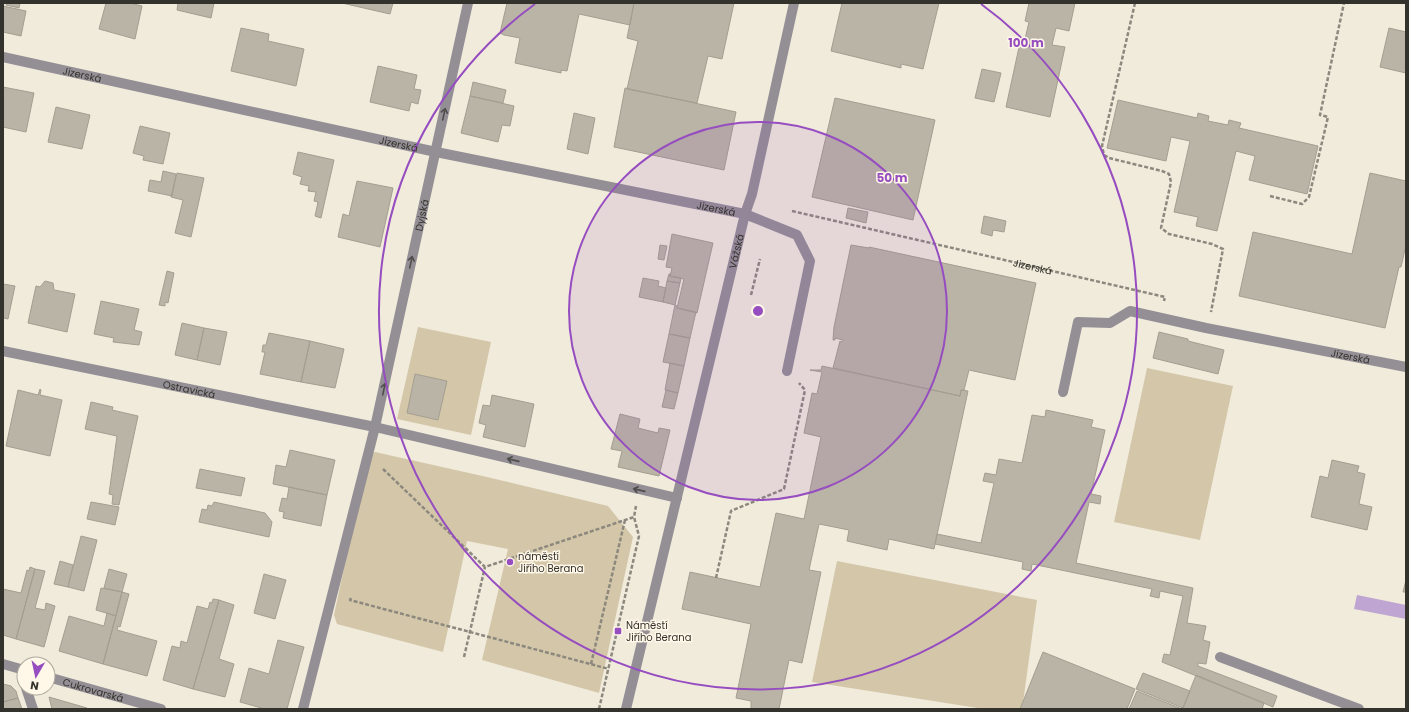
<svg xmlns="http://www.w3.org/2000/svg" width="1409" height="712" viewBox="0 0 1409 712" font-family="Poppins,sans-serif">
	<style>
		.green { fill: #d4c7a9; fill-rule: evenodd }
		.water { fill: #bfa5d1 }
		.building { fill: #bab4a6; stroke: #a49e90 }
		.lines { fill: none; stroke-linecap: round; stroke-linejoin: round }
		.path { stroke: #8c887e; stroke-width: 2.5; stroke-dasharray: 4 2; stroke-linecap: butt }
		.minor { stroke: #938f95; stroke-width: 10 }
		.oneway { stroke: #504e4c }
		.ring { fill: none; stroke: #964dc0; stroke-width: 2 }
		.poi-dot { fill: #964dc0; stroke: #fff8e9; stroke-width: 1.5 }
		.labels { text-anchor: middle; stroke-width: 3; stroke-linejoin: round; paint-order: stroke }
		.street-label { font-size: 10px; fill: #34322c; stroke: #fff8e9 }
		.poi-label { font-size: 10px; fill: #34322c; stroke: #fff8e9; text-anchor: start }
		.centre { fill: #964dc0; stroke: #fff8e9; stroke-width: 2 }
		.ring-label { font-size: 12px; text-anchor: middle; font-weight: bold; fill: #964dc0; stroke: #fff8e9; stroke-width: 3; stroke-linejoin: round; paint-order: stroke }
	</style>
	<rect width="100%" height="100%" fill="#f1ebdc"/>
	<path class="green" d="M418 327 491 342 471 435 397 419ZM415 374 447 381 438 420 407 413Z
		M1147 368 1233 386 1200 540 1114 522Z
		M375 452 487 477 608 506 633 537 599 693 482 660 508 549 467 541 443 652 337 624 334 615 368 455Z
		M837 561 1037 600 1023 703 1021 709H984L812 682Z"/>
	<path class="water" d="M1357 595 1406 605V619L1354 609Z"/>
	<path class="building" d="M7 3H20L19 8 6 5Z
		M106 3H130L142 6 135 39 99 29Z
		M178 3H214L211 18 177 10Z
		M342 3H393L390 14Z
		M507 3H634L630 25 579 14 567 71 561 70V73L515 63 520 38 504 35 500 33Z
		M634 3H734L722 59 708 56 697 103 627 89 638 41 627 38Z
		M842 3H939L923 69 901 64V68L831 51Z
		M1029 3H1075L1069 31 1056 28 1052 45 1065 47 1050 117 1006 107 1021 38 1025 39 1029 22 1025 21Z
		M3 6 26 11 21 36 3 32Z
		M241 28 269 34 268 41 304 49 296 86 231 71Z
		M1389 28 1406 32V73L1380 67Z
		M378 66 417 75 414 89 421 90 418 104 411 102 409 111 370 102Z
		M982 69 1001 73 994 102 975 98Z
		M473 82 506 90 503 103 470 96Z
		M3 87 34 93 26 132 3 127Z
		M625 88 736 112 724 170 614 147Z
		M470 96 514 106 510 126 502 125 498 142 461 133Z
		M835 98 935 120 913 220 812 197Z
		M1118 100 1197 118 1198 113 1209 116 1208 121 1228 125 1229 120 1241 123 1239 128 1318 146 1307 194 1249 180 1255 156 1236 151 1217 231 1196 226 1198 217 1174 212 1190 141 1171 137 1166 161 1107 148Z
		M56 107 90 115 82 149 48 142Z
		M574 113 595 118 588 154 567 149Z
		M140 126 170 133 163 164 143 160 144 156 133 153Z
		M298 152 334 160 321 218 315 216 318 202 314 201 316 192 308 191 309 186 300 184 302 177 293 174Z
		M163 171 176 174 172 196 148 191 150 180 161 182Z
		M177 173 204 178 191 237 175 233 183 200 171 197Z
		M1370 173 1406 181V245L1401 267H1399L1385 328 1239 296 1253 232 1352 254Z
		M357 181 393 188 380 247 338 237 343 214 349 216Z
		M848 208 868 212 866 223 846 218Z
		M984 216 1006 221 1004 232 993 230 992 236 981 233Z
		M672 234 713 243 697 313 677 308 684 279 670 276 672 268 666 267Z
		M660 245 667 246 664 260 658 259Z
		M851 245 869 248V247L1036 283 1015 380 969 370 964 390H961L960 396 833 368 840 341 842 342 843 340 835 338V340H833L834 327Z
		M167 271 174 273 168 303 165 302V306L159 305Z
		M669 274H670V276L681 278 680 283 667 281Z
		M643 278 659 281 658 286 666 288 663 302 639 297Z
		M45 281 53 283 54 290 75 294 67 332 28 323 36 286 40 287Z
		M667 281 680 283 675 305 663 302Z
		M3 284 15 286 8 319 3 318Z
		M101 301 139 309 134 330 142 332 139 345 113 342 114 338 94 334Z
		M675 305 677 306V308L696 312 690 338 669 334Z
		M182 323 204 328 197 360 175 355Z
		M204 328 227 332 220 365 197 360Z
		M1159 332 1188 339V341L1224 350 1218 374 1153 358Z
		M269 333 310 341 301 382 260 374 265 352H262L263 345H266Z
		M669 334 690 338 684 366 663 362Z
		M310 341 344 349 335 388 301 382Z
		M670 363 684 366 678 393 665 390Z
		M822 366 960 396 961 390 968 391 934 549 889 539 887 550 847 541 849 530 819 524 809 570 821 572 802 663 789 660 779 709H751V701L736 698 751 624 682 609 690 572 760 587 776 513 804 519 821 437 804 433 812 393 817 394 822 372 810 370H821Z
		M415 374 447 381 438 420 407 413Z
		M40 389 41 390 40 395 62 400 50 456 6 446 18 390 38 395Z
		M666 390 678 393 674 409 662 407Z
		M492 395 534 404 525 447 483 437 486 425 479 423 483 405 490 406Z
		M91 402 113 407 112 410 138 416 119 505 112 504 113 495 109 494 117 436 85 429Z
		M1046 410 1093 420 1091 427 1105 430 1091 494 1101 496 1100 504 1089 502 1076 563 1193 588 1187 623 1206 626 1203 640 1210 642 1206 664 1198 663V666L1277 696 1273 707 1162 662 1164 654 1170 655 1183 596 1160 591 1159 598 1150 596 1152 589 1032 564 1031 571 1022 569 1023 562 935 544 937 534 981 543 994 483 983 481 985 473 996 475 999 459 1022 463 1032 415 1045 417Z
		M620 414 640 419 638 428 658 433 659 428 670 430 659 476 618 467 622 451 611 449Z
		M290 450 335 460 327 495 273 484 276 465 286 467Z
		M1332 460 1359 466 1357 472 1365 474 1359 504 1372 507 1367 530 1311 517 1320 476 1328 478Z
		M200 469 245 478 241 496 196 488Z
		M289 487 327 495 321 526 283 518 284 512 279 511 282 498 287 499Z
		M91 502 119 507 115 525 87 519Z
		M214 502 265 513 272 522 269 537 199 522 202 509 207 510 208 505 212 506Z
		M81 536 97 540 84 591 68 587Z
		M60 561 73 565 68 587 54 584Z
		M30 567 35 569 16 639 3 635V589L21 593 27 570 29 571Z
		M35 569 45 571 35 608 45 610 46 603 55 606 44 647 16 639Z
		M109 569 127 574 122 592 104 588Z
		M264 574 286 580 275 619 254 613Z
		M1406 580V592H1403Z
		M101 588 122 592 116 616 96 610Z
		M122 592 129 594 120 627 118 626 117 630 157 641 147 676 103 664Z
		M213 599 219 600 193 689 163 680 172 646 180 648 181 641 187 643 197 606 208 609 210 602 212 603Z
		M219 600 234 605 219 659 234 664 225 697 193 689Z
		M107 613 116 616 103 664 59 651 69 616 104 626Z
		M278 640 304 647 287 709H265L240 702 249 668 269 674Z
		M1043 652 1135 689 1127 709H1020Z
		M1143 673 1190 691 1183 708 1136 689Z
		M1196 675 1264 703 1262 709H1186L1183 708Z
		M3 684 11 686 16 691 18 698 3 702Z
		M1137 691 1182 709H1129Z
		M49 697 87 708V709H52Z
		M18 698 22 709H3V702Z"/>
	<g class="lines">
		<g class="path">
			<path d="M1135 3 1102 146 1104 155 1109 158 1162 171 1169 174 1171 182 1161 228 1169 234 1212 244 1223 249 1211 312"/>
			<path d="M1270 196 1302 204 1309 197 1328 117 1320 115 1344 3"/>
			<path id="s1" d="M792 211 1165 297 1164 301"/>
			<path d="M751 295 760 259"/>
			<path d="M383 469 485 567 634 517 636 506"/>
			<path d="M716 578 731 511 784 489 805 390 799 383"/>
			<path d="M351 598 350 600 609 669"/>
			<path d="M464 657 485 567"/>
			<path d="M591 664 625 520"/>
			<path d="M599 709 639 536 634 517"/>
		</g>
		<g class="minor">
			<path id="s2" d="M3 57 436 152 745 214 797 235 810 261 787 371"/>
			<path id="s3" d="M3 351 375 427 677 498"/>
			<path id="s4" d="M1063 392 1078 322 1110 323 1130 311 1206 328 1406 367"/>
			<path d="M1220 657 1359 709"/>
			<path d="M3 664 24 670"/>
			<path id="s5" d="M48 677 161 709"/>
			<path d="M26 688 33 709"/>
			<path id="s6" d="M303 709 375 427 468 3"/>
			<path id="s7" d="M626 709 745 214 752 194 794 3"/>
		</g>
	</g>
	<defs><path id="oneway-shaft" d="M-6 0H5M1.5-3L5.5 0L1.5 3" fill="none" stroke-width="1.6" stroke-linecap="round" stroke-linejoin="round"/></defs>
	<g class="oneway">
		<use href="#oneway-shaft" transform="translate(444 114) rotate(-78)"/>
		<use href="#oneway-shaft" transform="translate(411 262) rotate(-78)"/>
		<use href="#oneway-shaft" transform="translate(384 389) rotate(-78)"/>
		<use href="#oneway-shaft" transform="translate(513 460) rotate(-167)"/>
		<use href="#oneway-shaft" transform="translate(639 490) rotate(-167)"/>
	</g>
	<circle cx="758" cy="311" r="189" fill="#964dc0" fill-opacity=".12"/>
	<g class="ring">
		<circle cx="758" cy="311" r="189"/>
		<path d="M981 4A379 379 0 1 1 535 4"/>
	</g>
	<g class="poi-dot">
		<circle cx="510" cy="562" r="4"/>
		<rect x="614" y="627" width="8" height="8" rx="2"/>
	</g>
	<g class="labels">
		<g class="street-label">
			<text dy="4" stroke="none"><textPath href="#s2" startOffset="81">Jizerská</textPath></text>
			<text dy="4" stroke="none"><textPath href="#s2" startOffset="405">Jizerská</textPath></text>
			<text dy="4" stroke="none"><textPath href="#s2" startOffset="729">Jizerská</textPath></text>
			<text dy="4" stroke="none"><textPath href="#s6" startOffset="508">Dyjská</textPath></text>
			<text dy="4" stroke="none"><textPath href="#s7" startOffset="471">Vážská</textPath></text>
			<text dy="4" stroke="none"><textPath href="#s1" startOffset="247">Jizerská</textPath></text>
			<text dy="4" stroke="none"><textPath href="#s4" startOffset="352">Jizerská</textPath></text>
			<text dy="4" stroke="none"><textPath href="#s3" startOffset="190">Ostravická</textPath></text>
			<text dy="4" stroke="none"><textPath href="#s5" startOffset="47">Cukrovarská</textPath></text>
		</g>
		<g class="poi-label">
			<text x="518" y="560">náměstí<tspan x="518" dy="12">Jiřího Berana</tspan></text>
			<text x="626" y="629">Náměstí<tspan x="626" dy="12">Jiřího Berana</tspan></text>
		</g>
	</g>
	<circle cx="758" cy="311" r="6" class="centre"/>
	<g class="ring-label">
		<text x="1026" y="47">100 m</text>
		<text x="892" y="182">50 m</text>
	</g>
	<rect width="1409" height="712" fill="none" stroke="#34322c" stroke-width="8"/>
	<g transform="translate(36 676) rotate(189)"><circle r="19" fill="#fff8e9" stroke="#aea99d"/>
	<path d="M0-3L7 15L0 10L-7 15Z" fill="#964dc0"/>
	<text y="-6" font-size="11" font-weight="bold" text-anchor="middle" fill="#34322c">N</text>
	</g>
</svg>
